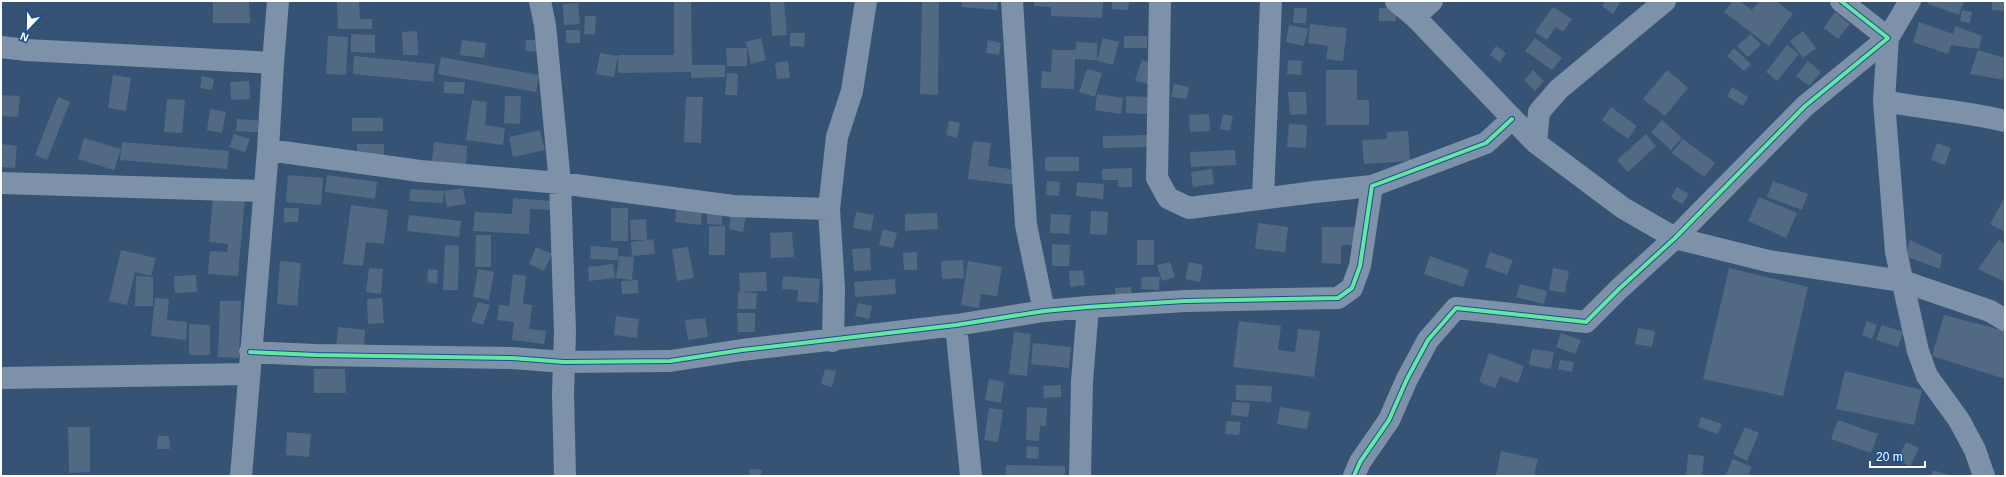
<svg xmlns="http://www.w3.org/2000/svg" width="2006" height="477" viewBox="0 0 2006 477" font-family="Arial,sans-serif">
	<style>
		.building { fill: #526984 }
		.lines { fill: none; stroke-linecap: round; stroke-linejoin: round }
		.minor { stroke: #7d92a8; stroke-width: 22 }
		.cycleway-casing { stroke: #1b4f8f; stroke-width: 6 }
		.cycleway { stroke: #66e7a1; stroke-width: 4 }
	</style>
	<rect width="100%" height="100%" fill="#365274"/>
	<path class="building" d="M213 1H249L250 23H213Z
		M337 1H359L360 19H372V29H338Z
		M674 1H691L692 65H725V77L691 78V72L618 73V55H674Z
		M770 1H784L787 35 772 36Z
		M922 1H939L938 95 920 94Z
		M962 1H998L997 10 962 7Z
		M1034 1 1103 2 1102 18 1051 16V7L1034 6Z
		M1112 1H1129L1128 10 1112 9Z
		M1605 1H1618L1620 2 1613 14 1602 6Z
		M1733 1H1740L1752 10 1759 1H1776L1793 14 1769 46 1724 12Z
		M1929 1H1964L1959 15 1928 4Z
		M1992 1H2005V11L1992 10Z
		M578 3 580 24 564 25 563 4Z
		M1553 7 1572 19 1563 32 1556 27 1547 40 1535 32Z
		M1294 8H1307L1306 23H1293Z
		M1379 8H1396V21H1379Z
		M1962 10 1972 12 1970 23 1960 21Z
		M1835 12 1850 24 1838 39 1824 28Z
		M585 16H596L595 35 584 34Z
		M1919 22 1953 34 1955 26 1982 36 1979 49 1951 45 1948 54 1913 42Z
		M1310 24 1347 28 1343 61 1326 59 1328 46 1308 43Z
		M1289 25 1308 29 1304 46 1286 42Z
		M566 30H580V43H566Z
		M417 31 418 55H403L402 32Z
		M1803 31 1816 48 1803 58 1790 41Z
		M790 33H805L804 47 790 46Z
		M351 34 375 35V53L351 52Z
		M1751 34 1761 45 1748 57 1737 46Z
		M328 36 348 37 346 75 326 74Z
		M1124 36H1147V48H1124Z
		M761 38 766 60 751 64 746 42Z
		M1103 38 1119 42 1113 65 1097 61Z
		M1535 38 1562 58 1552 70 1525 51Z
		M462 40 486 43 484 58 460 55Z
		M526 40H540V52L525 51Z
		M988 40 1001 43 999 55 986 53Z
		M1076 42 1097 43V60L1075 59 1074 89 1041 88 1042 71 1051 72 1052 50H1076Z
		M1787 45 1799 54 1777 81 1766 72Z
		M1496 46 1506 53 1500 62 1490 55Z
		M726 48H747V66H727Z
		M1734 48 1751 64 1744 71 1727 56Z
		M1978 50 2005 58V80L1970 74Z
		M600 53 618 56 614 77 596 74Z
		M354 56 435 64 433 82 353 74Z
		M441 57 539 75 536 92 438 74Z
		M1142 60 1157 65 1150 85 1135 80Z
		M1288 60 1302 61 1301 75 1287 74Z
		M788 61 790 78 777 79 775 63Z
		M1808 61 1821 72 1809 86 1796 76Z
		M1087 69 1102 73 1095 97 1079 92Z
		M1326 70H1357V100H1369V125H1326Z
		M1533 70 1544 81 1535 91 1524 80Z
		M1667 70 1688 88 1665 116 1643 99Z
		M727 73 738 74 737 95H725Z
		M113 75 131 78 126 111 108 108Z
		M202 76 214 79 212 90 200 88Z
		M249 81 250 99 231 100 230 82Z
		M444 82H465L464 94 444 93Z
		M1174 84 1189 87 1187 99 1171 97Z
		M1732 87 1748 97 1743 106 1727 96Z
		M1288 92H1306L1307 114 1290 115Z
		M1097 94 1123 98 1121 114 1095 110Z
		M1 95 20 96 18 117 1 116Z
		M505 96H521L520 124 504 123Z
		M1126 96 1148 97 1147 114 1126 113Z
		M58 97 70 102 47 160 35 155Z
		M686 97H703L701 143 684 142Z
		M167 99 185 100 182 133 164 132Z
		M472 100 487 102 485 125 505 128 503 145 466 140Z
		M1611 107 1637 126 1628 139 1602 120Z
		M210 109 226 112 222 133 207 130Z
		M1209 114 1210 131 1190 132 1189 115Z
		M1223 114 1233 116 1230 131 1220 129Z
		M352 118H383V131H352Z
		M237 119 258 120V132L236 131Z
		M1662 120 1682 138 1671 150 1651 132Z
		M949 121 960 123 957 138 946 135Z
		M1289 124 1307 125 1306 148 1287 147Z
		M540 130 545 150 513 157 509 137Z
		M1408 131 1410 161 1364 164 1362 140 1387 139V132Z
		M234 134 250 139 245 152 229 147Z
		M1646 134 1656 146 1628 172 1617 160Z
		M1150 135V147L1103 148V136Z
		M84 138 121 149 114 170 78 159Z
		M1683 139 1715 163 1704 177 1672 153Z
		M973 141 991 143 988 166 1018 170 1016 185 968 179Z
		M122 142 229 151 227 169 120 160Z
		M434 142 467 146 466 165 432 161Z
		M1937 143 1951 148 1945 165 1931 160Z
		M1 144 17 146 15 168 1 167Z
		M357 144H384V158H357Z
		M1235 150 1236 165 1191 167 1190 152Z
		M1045 157H1079V171H1045Z
		M1132 168V187H1118V180H1102V169Z
		M1212 169 1214 184 1193 187 1191 172Z
		M288 175 323 178 321 205 286 202Z
		M327 175 377 182 375 199 325 192Z
		M1047 181 1060 182 1059 196 1046 195Z
		M1773 181 1808 194 1802 210 1767 197Z
		M1077 182 1104 184 1103 199 1076 196Z
		M1677 187 1689 194 1682 204 1671 197Z
		M463 188 466 204 447 207 444 191Z
		M410 189 444 191 443 203 409 201Z
		M213 196 245 198 238 276 208 274 210 251 227 252 228 244 209 242Z
		M1759 197 1797 213 1786 238 1748 221Z
		M2005 197V232L1990 224Z
		M513 198 552 201V210L530 209 529 234 473 231 475 212 512 214Z
		M351 205 388 210 384 244 366 242 363 266 343 264Z
		M284 208H299L298 222H284Z
		M611 208H628V241H611Z
		M676 209 702 212 701 225 675 222Z
		M1091 211 1108 212 1107 235 1090 234Z
		M707 212 722 213V225L707 224Z
		M856 212 874 215 871 231 853 228Z
		M937 213 938 229 905 231V214Z
		M1051 214 1071 215 1069 234 1050 233Z
		M409 215 461 221 459 237 407 231Z
		M731 215 746 217 743 232 729 229Z
		M646 219 647 240H631L630 220Z
		M1258 223 1288 227 1285 252 1255 249Z
		M709 226H725V255H709Z
		M1322 227H1356V245H1341V264L1322 263Z
		M883 229 897 233 893 248 879 245Z
		M792 232 794 257 771 258 770 233Z
		M476 235H491V267H475Z
		M653 239 655 254 632 256 631 242Z
		M1137 240H1154V265H1137Z
		M1910 240 1942 255 1940 269 1905 256Z
		M1999 240 2005 244V282L1978 269Z
		M1052 244 1070 245 1069 266H1052Z
		M445 245 459 246 458 290H443Z
		M591 246 618 248V260L590 259Z
		M536 247 552 254 544 271 529 264Z
		M688 247 694 278 677 281 672 249Z
		M870 248 871 270 854 271 852 249Z
		M121 250 156 258 151 276 135 272 127 305 109 301Z
		M917 252V270H904L903 253Z
		M1490 252 1513 260 1507 275 1485 267Z
		M619 256 634 257 632 280 616 278Z
		M1430 256 1469 270 1463 287 1424 274Z
		M963 260 964 278 942 279 941 261Z
		M280 261 301 263 297 306 277 304Z
		M968 261 1002 267 997 296 981 294 979 308 961 305Z
		M1170 262 1175 277 1162 281 1157 265Z
		M1189 262 1203 265 1200 282 1185 279Z
		M613 264 615 278 589 281 588 267Z
		M369 268 383 269 381 294 366 292Z
		M1553 268 1569 271 1565 293 1549 290Z
		M1729 268 1808 287 1783 396 1703 379Z
		M428 269 438 270 437 284 427 282Z
		M478 269 494 272 489 300 473 297Z
		M1083 270 1085 285 1070 287 1069 271Z
		M766 272 767 291 740 292 739 273Z
		M513 274 526 276 523 304 532 305 529 329 546 331 544 344 512 340 514 322 497 320 499 305 509 306Z
		M196 275 197 292 175 293 174 276Z
		M136 276 153 277V306H135Z
		M783 276 820 279 818 303 797 301 798 290 782 289Z
		M1142 277H1160L1159 290 1141 289Z
		M895 279 896 294 855 297 854 282Z
		M638 280V293L622 294 621 281Z
		M1520 284 1547 291 1544 304 1516 297Z
		M1131 287 1132 302 1116 303 1115 288Z
		M738 292 757 293 756 309H738Z
		M155 298 169 299 167 320 187 322 186 340 151 336Z
		M382 298 384 323 368 324 367 299Z
		M220 301H241L239 358 218 357Z
		M478 302 490 305 483 325 471 321Z
		M858 303 872 306 869 319 855 316Z
		M737 313H755V332H738Z
		M1944 315 2005 331V379L1932 356Z
		M616 316 639 319 637 338 614 335Z
		M705 318 708 337 688 340 685 320Z
		M1239 321 1281 326 1278 350 1295 352 1298 329 1320 331 1314 377 1233 367Z
		M1867 321 1877 325 1872 339 1862 335Z
		M189 324 210 325V355H189Z
		M1882 325 1903 332 1898 347 1876 340Z
		M338 327 365 330 364 349 336 346Z
		M1638 328 1655 331 1652 347 1635 344Z
		M1014 332 1031 334 1027 376 1009 374Z
		M1561 333 1581 340 1575 354 1556 347Z
		M1033 343 1071 347 1069 368 1031 364Z
		M1532 349 1554 352 1551 369 1529 365Z
		M1489 353 1524 366 1518 383 1500 376 1495 388 1479 382Z
		M1560 360 1574 362 1572 372 1558 369Z
		M314 369H345L346 393H314Z
		M825 369 836 371 832 387 821 384Z
		M1845 371 1922 390 1914 425 1836 409Z
		M989 379 1004 382 1001 403 985 400Z
		M1061 385V397L1044 398 1043 386Z
		M1236 385 1272 386 1271 402 1236 400Z
		M1232 402 1250 403 1248 417 1231 415Z
		M1027 407 1047 408 1046 426H1040L1039 441 1026 440Z
		M1280 407 1310 412 1307 429 1277 424Z
		M989 408 1003 410 998 442 984 440Z
		M1701 417 1722 424 1718 434 1698 427Z
		M1838 420 1878 434 1871 453 1831 439Z
		M1226 421 1241 422 1239 435 1225 434Z
		M68 427H90V472L69 473Z
		M1745 427 1759 433 1747 461 1733 454Z
		M287 432 311 434 309 457 286 455Z
		M158 436H169L170 449H157Z
		M1906 442 1919 448 1910 466 1897 460Z
		M1027 446 1039 447 1038 459 1026 458Z
		M1501 451 1538 459 1534 476 1496 475Z
		M1688 454 1704 456 1702 476H1686Z
		M1733 459 1752 467 1748 476H1725Z
		M1006 465 1065 466V476H1006Z
		M750 469 762 470 761 476H749Z
		M1933 470 1951 476H1931Z"/>
	<g class="lines">
		<path class="minor" d="M540 1 545 25 560 183 565 332 563 394 565 476
			M1012 1 1026 225 1044 311
			M1160 1 1157 178 1168 198 1189 208 1315 192 1372 186
			M1396 1 1415 17 1536 143 1623 208 1675 238 1768 261 1902 281 1990 311 2005 320
			M1910 1 1888 38 1884 101 1896 252 1918 351 1927 376 1959 420 1975 450 1984 476
			M1415 17 1432 1
			M1 47 26 50 273 63 268 150 241 476
			M273 63 278 1
			M1884 101C1925 109 1965 111 2005 121
			M1536 143 1539 112 1559 89 1665 1
			M268 150 420 171 560 183 733 206 829 209
			M1 183 264 191
			M1263 198 1271 1
			M956 325 971 476
			M833 341 834 288 829 209 837 137 852 91 866 1
			M250 352 316 355 512 358 564 362 670 361 742 350 956 325 1044 311 1088 307 1185 301 1338 298 1352 288 1360 266 1372 186 1486 143 1512 119
			M1 378 249 374
			M1080 476 1082 381 1088 307
			M1354 476 1360 462 1389 420 1407 379 1428 340 1456 308 1586 322 1619 289 1675 238 1805 106 1888 38 1841 1"/>
		<g class="cycleway-casing">
			<path id="cycleway" d="M250 352 316 355 512 358 564 362 670 361 742 350 956 325 1044 311 1088 307 1185 301 1338 298 1352 288 1360 266 1372 186 1486 143 1512 119
				M1354 476 1360 462 1389 420 1407 379 1428 340 1456 308 1586 322 1619 289 1675 238 1805 106 1888 38 1841 1"/>
		</g>
		<use href="#cycleway" class="cycleway"/>
	</g>
	<rect width="2006" height="477" fill="none" stroke="#ffffff" stroke-width="4"/>
	<g transform="translate(28 28) rotate(202)" stroke="#1b4f8f" stroke-width="3" paint-order="stroke">
	<path d="M0-3L7 15L0 10L-7 15Z" fill="#ffffff"/>
	<text y="-6" font-size="11" font-weight="bold" text-anchor="middle" fill="#ffffff">N</text>
	</g>
	<path d="M1870 461v6h55v-6" fill="none" stroke="#ffffff" stroke-width="2"/>
	<text x="1876" y="461" font-size="12" fill="#ffffff" stroke="#1b4f8f" stroke-width="3" paint-order="stroke">20 m</text>
</svg>
